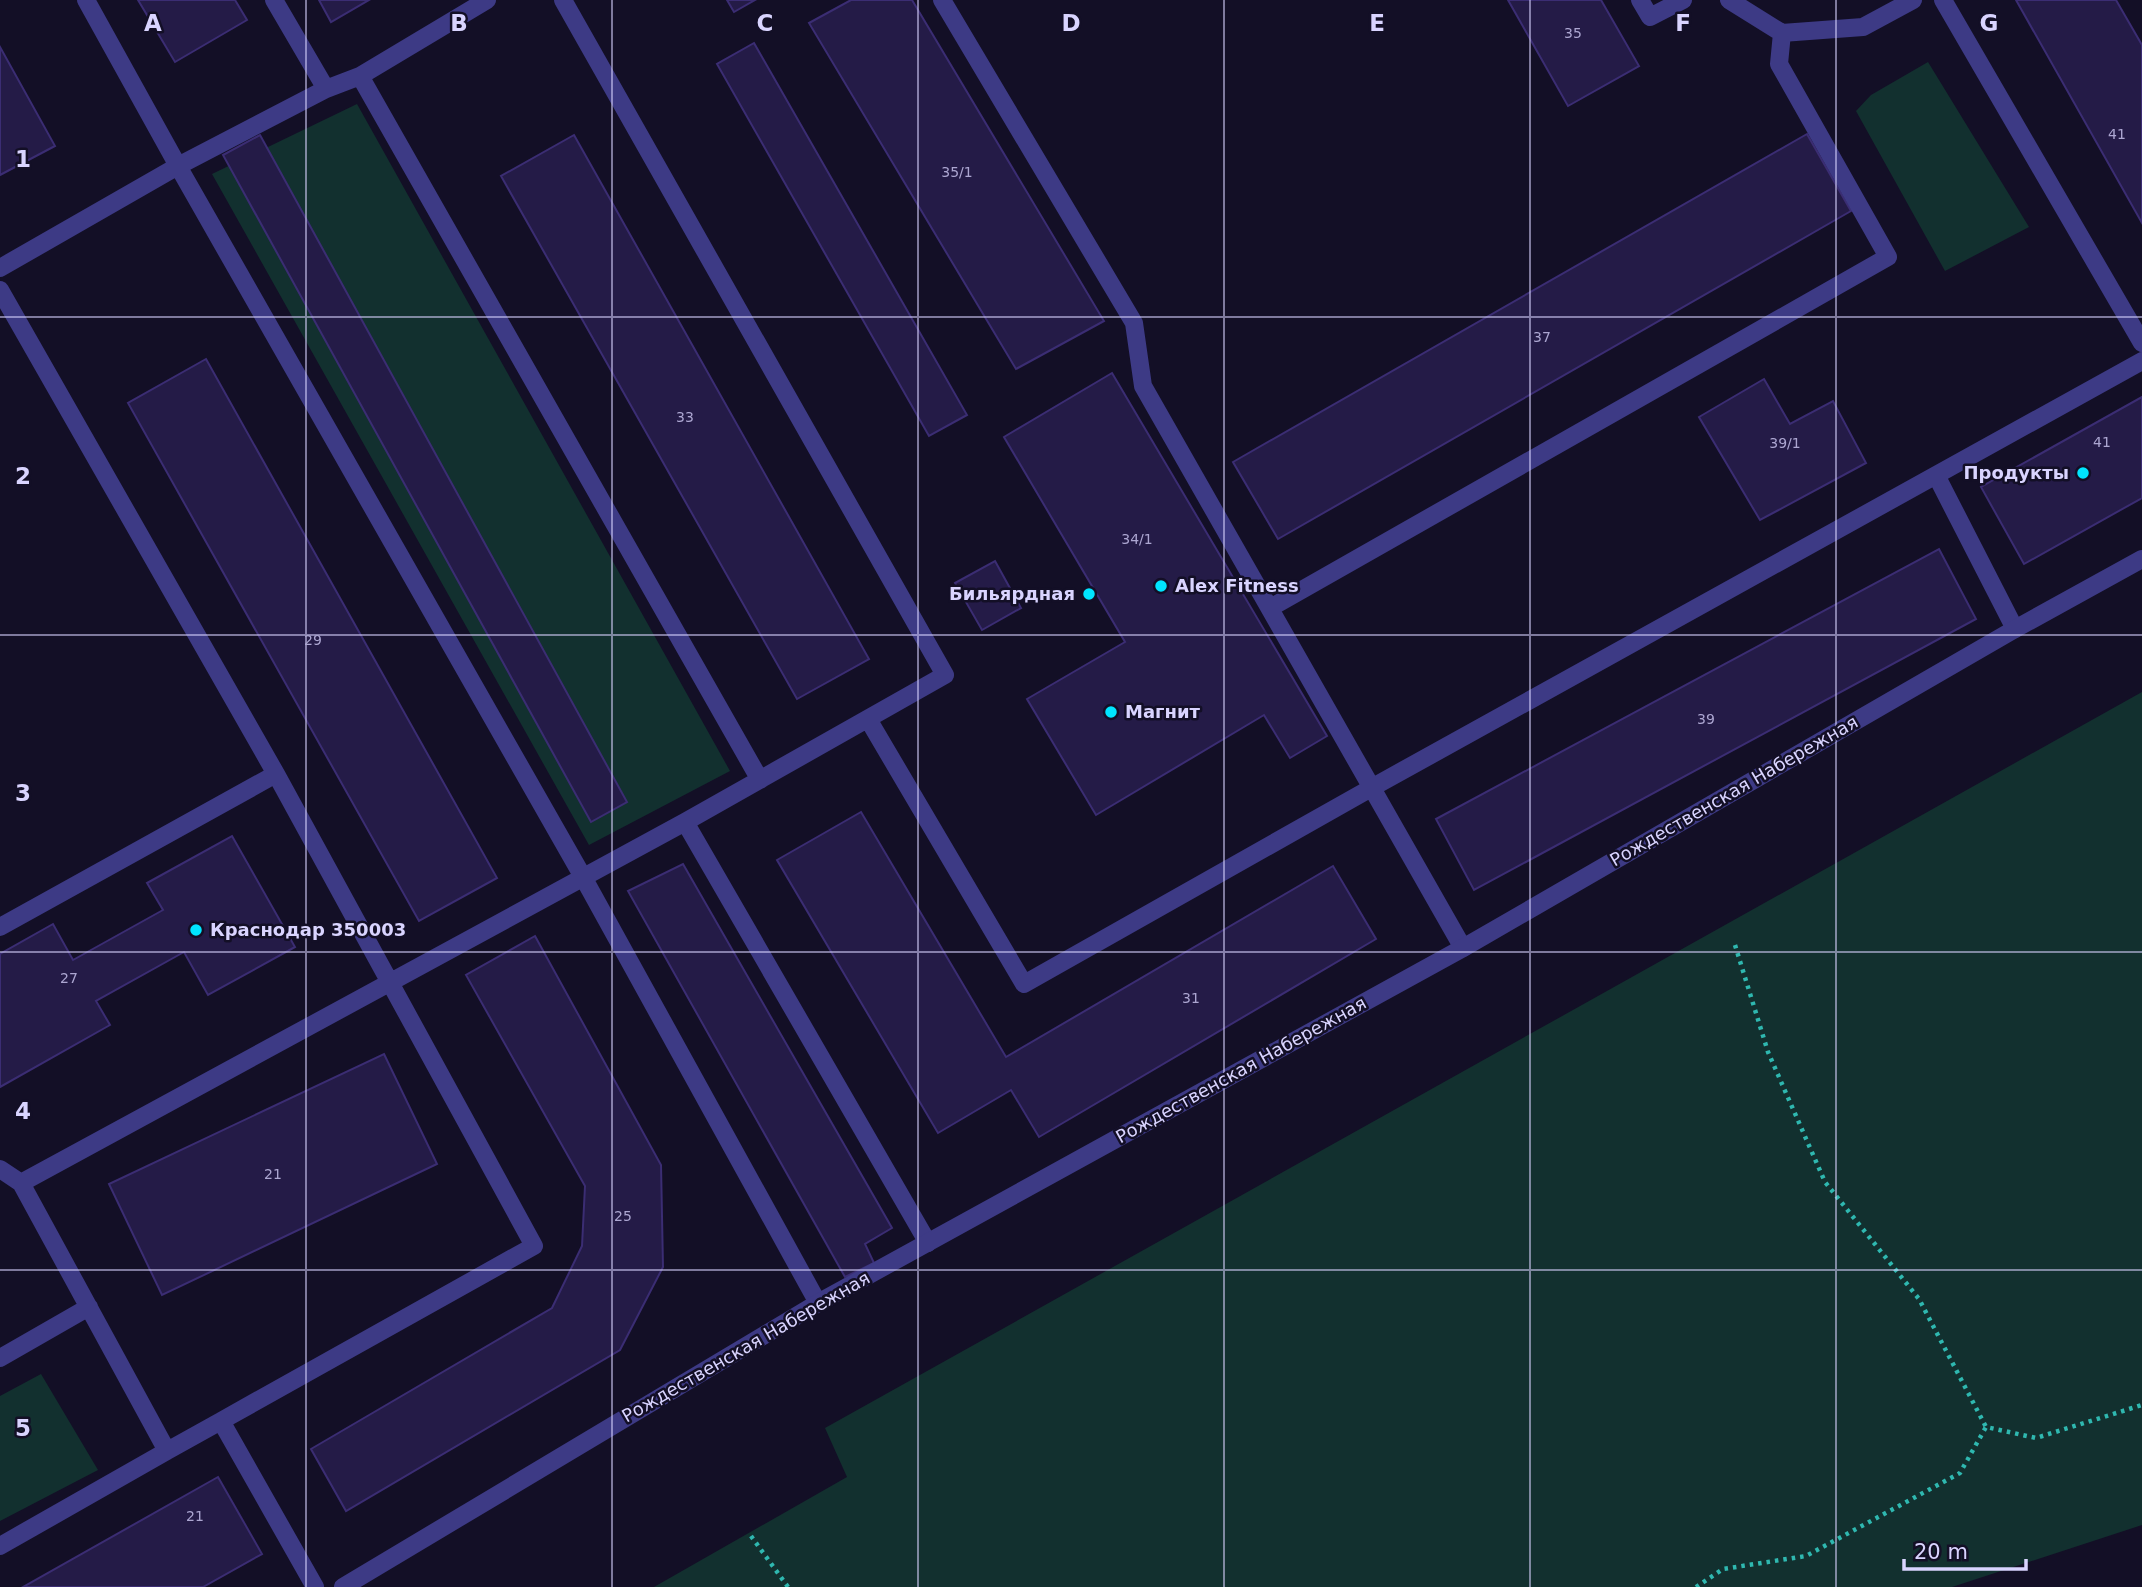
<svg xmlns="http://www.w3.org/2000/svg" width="2142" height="1587" viewBox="0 0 2142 1587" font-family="'DejaVu Sans',sans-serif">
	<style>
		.green { fill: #12302f }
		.building { fill: #241b47; stroke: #3b2d73; stroke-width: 2 }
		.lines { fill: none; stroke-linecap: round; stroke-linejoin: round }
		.path { stroke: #2fb8b0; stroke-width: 4.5; stroke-dasharray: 3.5 5; stroke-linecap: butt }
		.lane { stroke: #3d3a85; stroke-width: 18 }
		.street { stroke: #3d3a85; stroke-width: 18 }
		.grid { fill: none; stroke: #d9d4ff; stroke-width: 2; stroke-opacity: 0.55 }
		.poi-dot { fill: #00e5ff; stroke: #130f26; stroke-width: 2.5 }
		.labels { text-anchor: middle; stroke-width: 5; stroke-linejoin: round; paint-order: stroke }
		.number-label { font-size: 14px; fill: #aca6d1 }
		.poi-label { font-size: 18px; font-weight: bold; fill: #d9d4ff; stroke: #130f26; text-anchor: start }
		.street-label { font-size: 18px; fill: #d9d4ff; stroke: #130f26 }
		.grid-label { font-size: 23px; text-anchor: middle; font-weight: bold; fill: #d9d4ff; stroke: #130f26; stroke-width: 5; stroke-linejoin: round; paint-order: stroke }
	</style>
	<rect width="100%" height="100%" fill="#130f26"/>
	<path class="green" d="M1928 62 2029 227 1945 271 1856 111 1871 95Z
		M357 104 730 771 589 845 212 174Z
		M2142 692V1525L1952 1587H654L847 1477 825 1428Z
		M41 1374 98 1470 0 1521V1396Z"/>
	<path class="building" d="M138 0H235L247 20 175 62Z
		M319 0H369L331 22Z
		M727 0H755L734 12Z
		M851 0H912L1104 321 1016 369 809 23Z
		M1508 0H1601L1639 66 1568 106Z
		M2016 0H2116L2142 45V223Z
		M754 43 967 415 929 436 717 64Z
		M0 47 55 146 0 175Z
		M1807 134 1851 211 1278 539 1233 462Z
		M260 135 627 802 591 822 223 155Z
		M574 135 869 659 797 699 501 176Z
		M206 359 497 878 419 921 128 403Z
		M1112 373 1327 736 1290 758 1264 715 1096 815 1027 699 1125 642 1004 437Z
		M1764 379 1790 424 1833 401 1866 463 1760 520 1699 417Z
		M2142 397V498L2024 564 1981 487Z
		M1939 549 1976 619 1474 890 1436 819Z
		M995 561 1021 608 982 630 955 583Z
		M861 812 1006 1057 1333 866 1376 939 1039 1137 1011 1090 938 1133 777 860Z
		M232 836 295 947 208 995 184 952 96 1001 110 1025 0 1087V954L53 924 73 960 163 910 147 883Z
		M683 864 892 1228 865 1244 874 1263 845 1277 628 891Z
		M535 936 661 1165 663 1267 620 1350 346 1511 311 1449 552 1308 582 1246 585 1186 466 975Z
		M384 1054 437 1164 162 1295 109 1184Z
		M218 1477 262 1554 203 1587H23Z"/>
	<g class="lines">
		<path class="path" d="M1735 945 1768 1052 1825 1182 1919 1299 1986 1427
			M751 1536 788 1587
			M1696 1587 1723 1569 1806 1556 1960 1473 1986 1427 2036 1438 2142 1405"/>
		<path class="lane" d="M86 0 178 166 583 877 818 1303
			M274 0 326 89
			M942 0 1134 323 1143 386 1463 948
			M1640 0 1650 17 1683 0
			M1729 0 1782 33 1863 27 1913 0
			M1943 0 2142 343
			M360 76 760 780
			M0 268 178 166 326 89 360 76 487 0
			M0 290 276 774 534 1246 221 1421
			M1936 475 2015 629
			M1270 608 1888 257 1779 64 1782 33
			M868 719 1024 984 1373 787 2142 361
			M685 822 928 1243
			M0 927 276 774
			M0 1169 21 1183
			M0 1358 89 1307
			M0 1546 167 1451
			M315 1587 221 1421 167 1451 21 1183 685 822 945 675 563 0"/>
		<path class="street" d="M343 1587 818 1303 1463 948 2015 629 2142 559"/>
	</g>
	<path class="grid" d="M306 0V1587M612 0V1587M918 0V1587M1224 0V1587M1530 0V1587M1836 0V1587M0 317H2142M0 635H2142M0 952H2142M0 1270H2142"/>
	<g class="poi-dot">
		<circle cx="2083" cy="473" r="7"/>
		<circle cx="1161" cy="586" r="7"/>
		<circle cx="1089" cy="594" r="7"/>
		<circle cx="1111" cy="712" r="7"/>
		<circle cx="196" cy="930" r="7"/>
	</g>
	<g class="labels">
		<g class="number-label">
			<text x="1573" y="38">35</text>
			<text x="2117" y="139">41</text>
			<text x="957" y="177">35/1</text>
			<text x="1542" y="342">37</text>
			<text x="685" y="422">33</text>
			<text x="2102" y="447">41</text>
			<text x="1785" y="448">39/1</text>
			<text x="1137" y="544">34/1</text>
			<text x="313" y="645">29</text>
			<text x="1706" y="724">39</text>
			<text x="69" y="983">27</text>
			<text x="1191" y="1003">31</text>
			<text x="273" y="1179">21</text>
			<text x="623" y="1221">25</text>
			<text x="195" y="1521">21</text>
		</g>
		<g class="poi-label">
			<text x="2069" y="479" text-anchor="end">Продукты</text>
			<text x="1175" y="592">Alex Fitness</text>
			<text x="1075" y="600" text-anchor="end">Бильярдная</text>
			<text x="1125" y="718">Магнит</text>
			<text x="210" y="936">Краснодар 350003</text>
		</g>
		<g class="street-label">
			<text transform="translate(1734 791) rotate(-30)" y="6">Рождественская Набережная</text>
			<text transform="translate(1241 1070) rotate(-29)" y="6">Рождественская Набережная</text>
			<text transform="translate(746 1347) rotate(-30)" y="6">Рождественская Набережная</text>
		</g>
	</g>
	<g class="grid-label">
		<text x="153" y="31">A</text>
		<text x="459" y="31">B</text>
		<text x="765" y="31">C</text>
		<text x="1071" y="31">D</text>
		<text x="1377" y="31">E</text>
		<text x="1683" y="31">F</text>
		<text x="1989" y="31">G</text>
		<text x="23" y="167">1</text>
		<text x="23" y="484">2</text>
		<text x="23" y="801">3</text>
		<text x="23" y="1119">4</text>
		<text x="23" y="1436">5</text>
	</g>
	<path d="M1904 1559v10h122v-10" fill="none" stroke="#d9d4ff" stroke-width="3.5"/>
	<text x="1914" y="1559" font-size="21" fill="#d9d4ff" stroke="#130f26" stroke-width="5" paint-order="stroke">20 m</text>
</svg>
